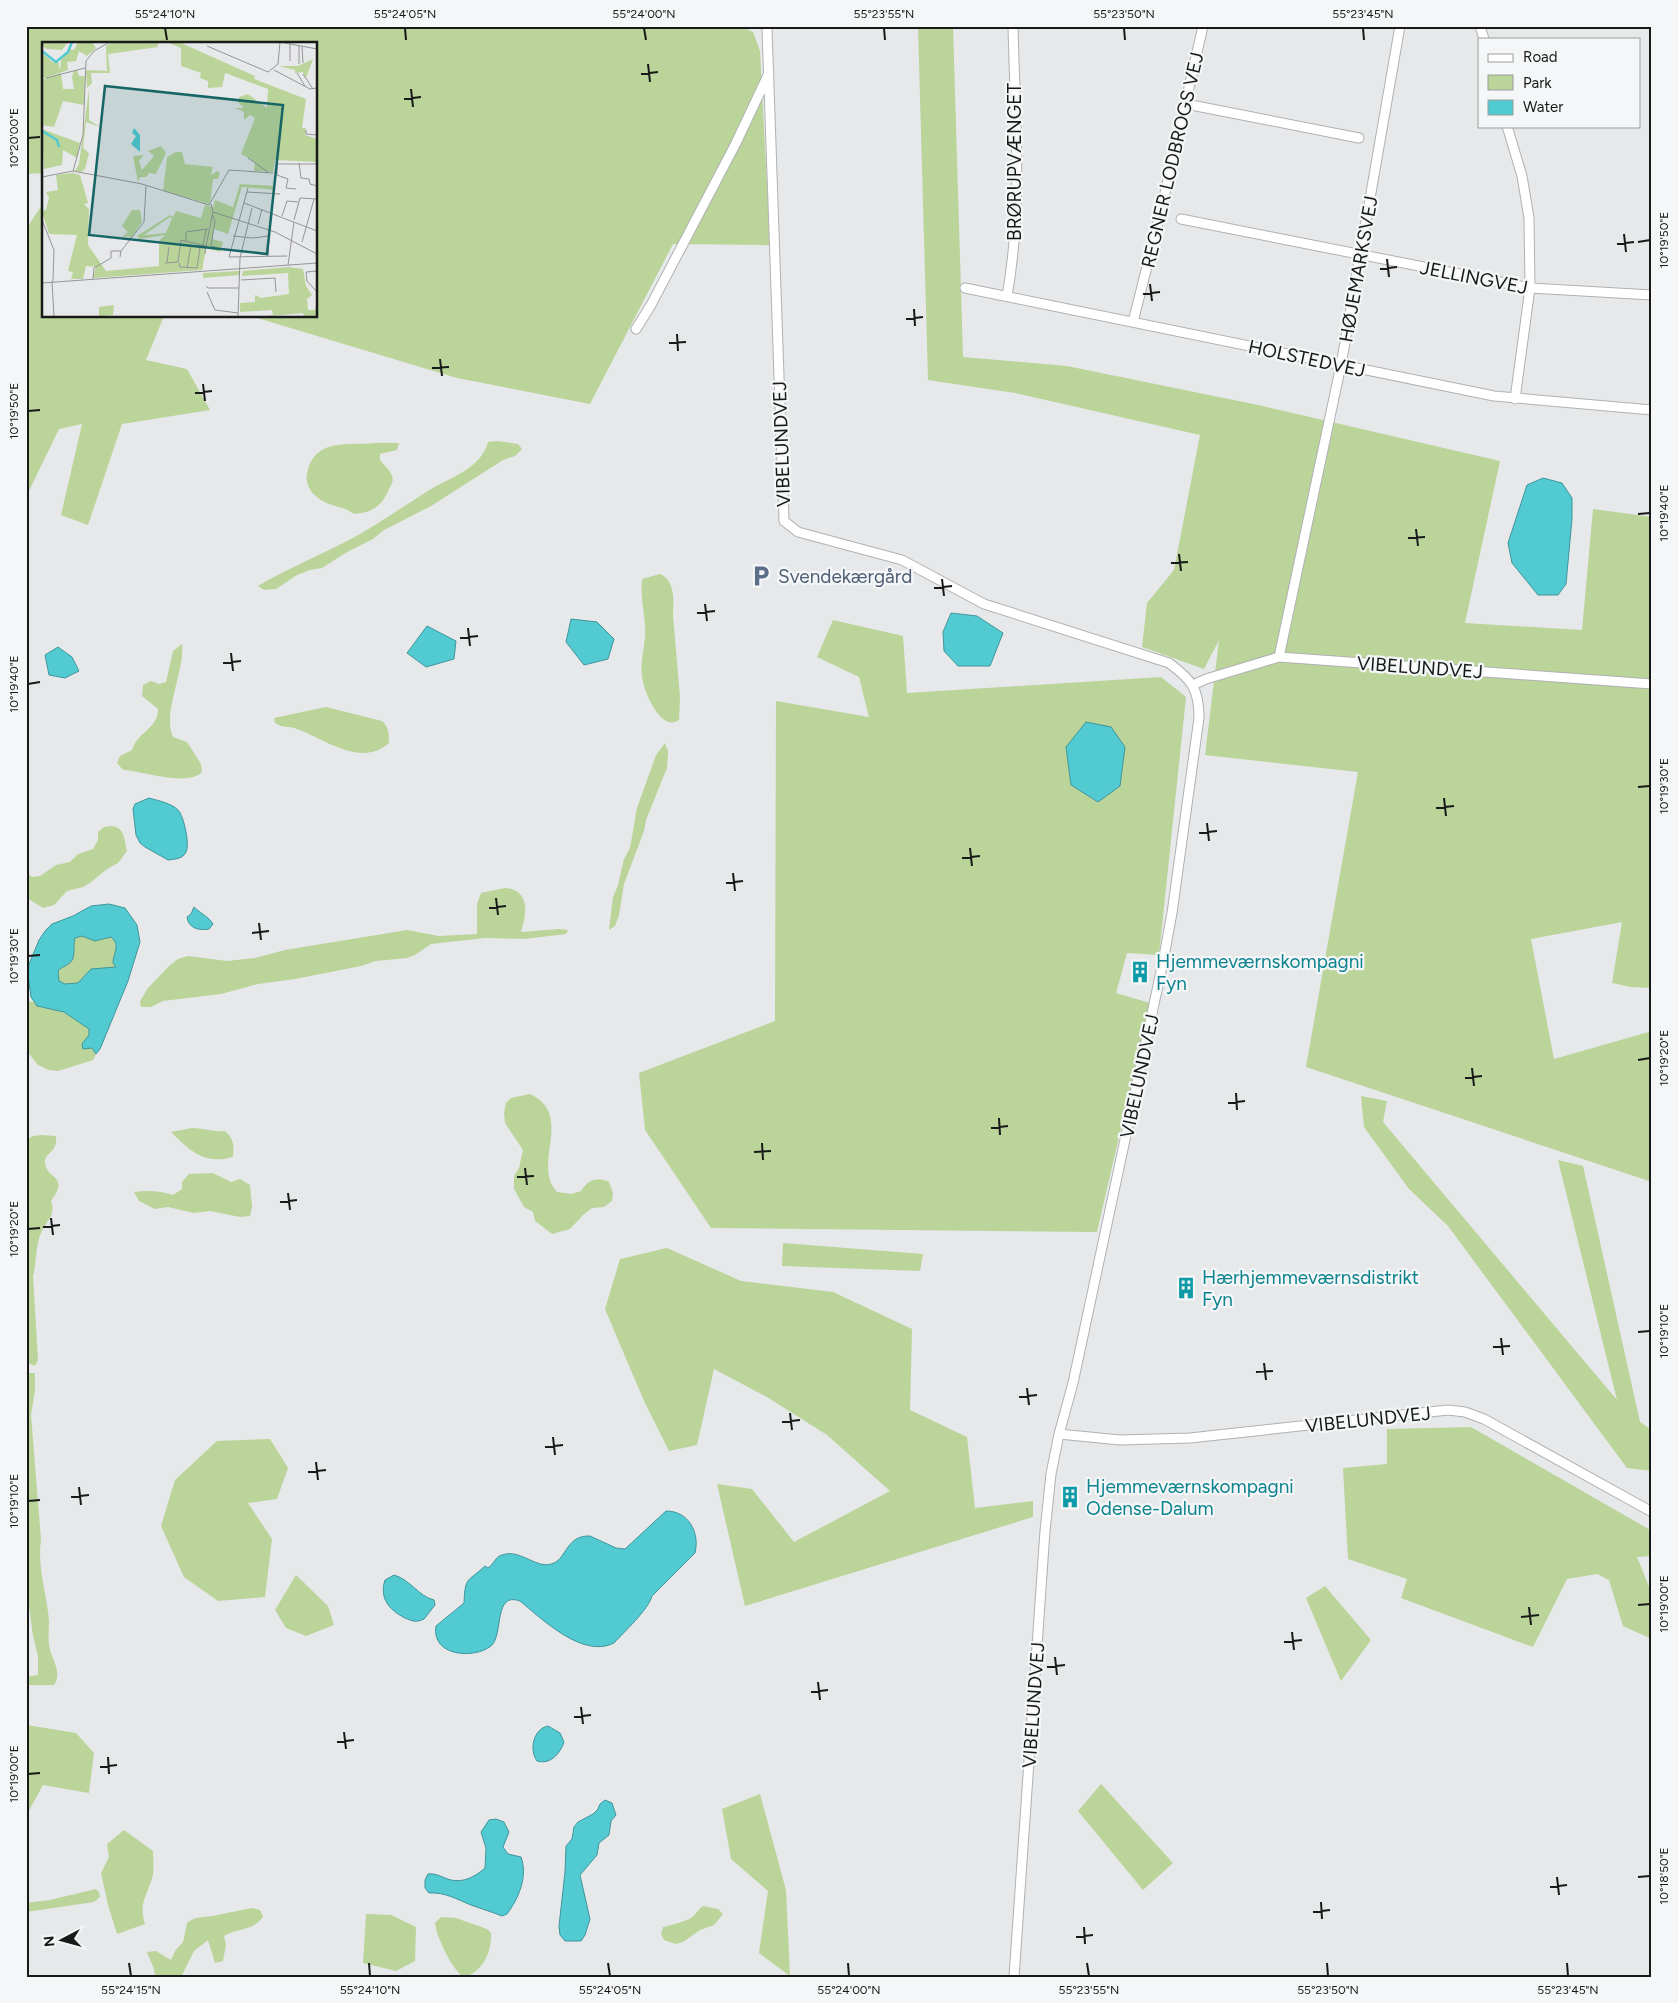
<svg xmlns="http://www.w3.org/2000/svg" width="1678" height="2003" viewBox="0 0 1678 2003" font-family="Figtree,sans-serif">
	<style>
		.green { fill: #bad499 }
		.water { fill: #52cad2; stroke: #41959a; fill-rule: evenodd }
		.lines { fill: none; stroke-linecap: round; stroke-linejoin: round }
		.street-casing { stroke: #b0b1b2; stroke-width: 11 }
		.street { stroke: #fff; stroke-width: 9 }
		.ticks { fill: none; stroke: #181919; stroke-width: 2 }
		.labels { text-anchor: middle; stroke-width: 4.5; stroke-linejoin: round; paint-order: stroke }
		.street-label { font-size: 19px; fill: #181919; stroke: #f4f6f7 }
		.service-label { font-size: 19px; fill: #4e5e75; stroke: #f4f6f7; text-anchor: start }
		.culture-label { font-size: 19px; fill: #0d838f; stroke: #f4f6f7; text-anchor: start }
		.inset-river { fill: none; stroke: #52cad2; stroke-width: 2.5 }
		.inset-road { fill: none; stroke: #949596; stroke-width: 1 }
		.view { fill: #176665; fill-opacity: 0.15; stroke: #176665; stroke-width: 2.5 }
		.inset-edge { fill: none; stroke: #181919; stroke-width: 2.5 }
		.neatline { fill: none; stroke: #181919; stroke-width: 2 }
		.ticks-label { font-size: 12px; text-anchor: middle; fill: #181919 }
	</style>
	<rect width="100%" height="100%" fill="#e7e8ea"/>
	<path class="green" d="M26 26H740L753 32 760 51 770 245 673 244 590 404 457 378 251 316H316V44H44V173L26 174Z
		M918 26H953L963 357 1067 366 1258 405 1500 461 1465 623 1582 630 1593 509 1652 517V988L1631 987 1612 983 1622 922 1531 939 1554 1059 1652 1031V1182L1306 1067 1358 772 1205 755 1219 640 1204 669 1142 647 1147 603 1174 570 1200 435 1015 393 928 380Z
		M44 202V316H164L146 360 187 369 210 410 122 424 88 525 61 515 82 424 59 429 26 497V229Z
		M497 441 518 444 522 449 515 456 503 460 431 506 384 530 373 539 347 552 322 568 310 570 297 575 276 589 264 590 258 586C290 567 326 553 360 534 384 520 407 504 431 489 452 477 481 468 488 442Z
		M376 443H399L397 450 380 454V460C384 465 390 470 392 476 394 480 392 483 390 487 382 506 374 512 354 514 342 505 330 508 317 497 310 492 305 482 307 474 314 437 348 446 376 443Z
		M660 574C675 580 674 601 673 615L680 697 679 720C661 733 643 690 642 676 640 664 644 650 645 637 646 617 640 600 642 579Z
		M833 620 903 636 907 693 1161 677 1186 697 1159 955 1127 953 1116 993 1150 1003 1097 1232 711 1228 645 1130 639 1073 775 1021 776 701 869 717 859 677 817 657Z
		M182 644C185 671 162 713 173 737L187 742 201 764 202 772C188 787 143 771 123 770L117 763 120 756 132 750C138 731 158 729 158 709L142 696 143 685 151 681 159 684 166 682 173 651Z
		M326 707 382 721C389 727 389 734 389 743 361 768 325 739 297 729 290 726 282 728 275 723L274 718Z
		M665 743 668 751 667 768 646 820 644 831 624 884 619 915 615 926 609 930 613 897 618 885 624 859 630 848 637 808 656 755Z
		M112 826C125 828 124 839 127 851L118 863 107 869 90 883 83 887 67 891 54 905 43 908 27 898 26 872 32 877 40 876 56 865 70 862 78 854 93 849 98 840V832L104 827Z
		M505 888C530 890 527 913 521 932L558 929 568 930 566 934 524 939 485 938 431 944 415 955 407 958 376 961 361 966 295 979 258 984 221 994 163 1001 151 1007H141L140 1001 148 988 169 966 178 959 188 956 227 961 255 958 285 950 407 930 439 936 477 934V904L481 893Z
		M82 936 95 941 111 937 114 940 117 952 113 958 116 967 88 972 78 983 65 984 59 981 58 971C62 966 71 965 73 958 75 951 73 944 76 937Z
		M26 1001 34 1002C40 1010 45 1007 53 1009 67 1012 77 1020 89 1029V1035L87 1039 88 1047 92 1048 96 1054 93 1060 58 1071 49 1070 38 1065 26 1050Z
		M530 1094C575 1115 531 1164 557 1192L571 1194 581 1191C588 1180 597 1176 609 1182L613 1193 612 1201 604 1207 592 1208 584 1214 570 1229 552 1234 535 1221 533 1212 524 1207 514 1189V1176L519 1168 523 1150 505 1123 504 1113 506 1103 511 1098Z
		M1361 1096 1387 1101 1383 1122 1617 1400 1558 1160 1583 1166 1640 1422 1652 1430V1471L1627 1468 1448 1226 1409 1189 1364 1127Z
		M192 1128C203 1128 213 1132 225 1131 234 1139 234 1145 233 1157 204 1165 190 1151 171 1132Z
		M41 1135 56 1136C58 1154 44 1152 45 1163 47 1180 70 1175 51 1201 56 1217 47 1219 41 1233 35 1247 37 1262 33 1276L38 1360 35 1366 28 1363 26 1359V1140L33 1136Z
		M213 1173 231 1182 240 1179 250 1185 252 1207 250 1216 240 1217 210 1211 194 1213 168 1207 155 1209 139 1201 134 1192C147 1190 161 1191 173 1195L182 1189V1182L189 1174Z
		M783 1243 923 1254 920 1271 782 1266Z
		M667 1248 741 1281 833 1292 912 1329 910 1410 967 1437 975 1508 1033 1501V1517L745 1606 717 1484 752 1489 794 1542 890 1491 827 1435 767 1397 714 1369 697 1445 669 1451 644 1401 605 1309 620 1259Z
		M26 1373H35V1390L31 1415 41 1540C37 1568 47 1594 49 1621 49 1629 48 1637 49 1645 51 1659 63 1672 54 1685H26V1677L38 1675V1656L33 1636 26 1583Z
		M1471 1427 1652 1531V1556L1637 1557 1652 1594V1639L1623 1626 1609 1580 1597 1574 1567 1579 1533 1647 1401 1598 1407 1579 1348 1559 1343 1468 1387 1464V1429Z
		M270 1439 288 1468 277 1499 248 1503 272 1539 265 1597 218 1601 184 1577 161 1526 175 1480 217 1441Z
		M296 1575 328 1606 334 1625 306 1636 286 1628 275 1610Z
		M1325 1586 1371 1640 1341 1681 1306 1598Z
		M27 1725 76 1733 94 1753 89 1793 43 1785 26 1816Z
		M1101 1784 1173 1863 1143 1890 1078 1811Z
		M760 1794 786 1890 790 1976 759 1953 768 1891 731 1859 722 1809Z
		M124 1830 153 1851C153 1858 154 1868 153 1875 148 1895 138 1902 145 1924L117 1934 108 1905 101 1873 109 1857 107 1844Z
		M96 1889 99 1892 100 1897 94 1902 26 1912V1903L50 1900Z
		M703 1906 718 1909 723 1914 714 1925 700 1930 683 1942 676 1944 664 1940 661 1934 663 1927C669 1926 686 1921 691 1918 696 1915 698 1909 703 1906Z
		M252 1908 260 1910 263 1917C251 1932 240 1927 224 1936L226 1945 223 1961 215 1963 208 1940 194 1951 181 1977H155L154 1969 147 1952 156 1951 171 1960 175 1951 183 1942 187 1923C197 1915 205 1918 217 1915 229 1913 240 1910 252 1908Z
		M366 1914 391 1915 416 1927 415 1961 396 1971 363 1963Z
		M441 1917 456 1918 487 1929 491 1933C492 1951 483 1973 463 1977 451 1967 437 1938 435 1923Z"/>
	<path class="water" d="M1543 478 1562 483 1572 498V519L1566 584 1558 595H1538L1512 563 1508 543 1527 485Z
		M951 613 977 616 1003 633 990 666H958L944 651 943 632Z
		M571 619 597 622 614 639 608 659 584 665 566 642Z
		M427 626 456 641 454 659 426 667 407 653Z
		M58 647 72 657 79 671 65 678 49 675 45 655Z
		M1086 722 1111 727 1125 747 1120 786 1098 802 1071 785 1066 747Z
		M149 798C159 801 171 803 178 810 184 816 190 845 186 852 183 859 175 859 168 860L145 847 140 843 136 835 133 809 135 804Z
		M109 904 125 908 137 925 140 942 128 981 100 1049 96 1054 92 1048 83 1049 82 1044 89 1035V1029L64 1012 37 1006 31 997 28 976 29 964 39 940 45 931 52 924 73 916 91 906ZM82 936 95 941 111 937C121 946 113 953 113 963L116 967 91 969 78 983 65 984 59 981 58 971C62 966 71 965 73 958 75 952 73 944 75 938Z
		M194 907C200 913 209 917 213 924L209 929C199 931 188 928 187 917L191 914Z
		M666 1511C689 1511 700 1533 695 1553L652 1596C648 1610 625 1631 614 1643 583 1659 542 1619 520 1601 493 1591 504 1635 491 1646 475 1659 431 1657 436 1626L464 1603C465 1576 468 1582 485 1566L488 1568C494 1564 495 1557 502 1555 521 1548 537 1571 554 1563 566 1558 567 1535 590 1536L616 1548 625 1549Z
		M394 1575C411 1580 418 1596 434 1600L435 1605 424 1619C416 1623 412 1621 405 1618 389 1610 379 1598 385 1580Z
		M548 1726 560 1733 564 1742C560 1754 550 1765 537 1761 529 1750 533 1729 548 1726Z
		M605 1800 612 1803 616 1815 611 1821 609 1835 599 1843 597 1855 580 1875 590 1919 585 1935 581 1941H565L560 1935 559 1926 565 1872 566 1846 572 1839 574 1827 578 1822 593 1814 598 1809 600 1804Z
		M496 1819 504 1822 509 1832 503 1847 508 1854 521 1857C528 1876 519 1898 507 1914L502 1916C492 1912 482 1909 471 1905 456 1899 445 1892 429 1893L425 1888V1880L428 1874C438 1873 442 1878 451 1880 464 1883 476 1876 485 1868L486 1848 481 1832 489 1820Z"/>
	<g class="lines">
		<g class="street-casing">
			<path id="street" d="M1480 26 1484 39
				M767 29 784 521 798 532 902 560 984 604 1169 663C1192 680 1199 689 1199 718L1172 913 1163 962 1073 1383 1059 1434 1051 1474 1045 1531 1014 1977
				M1186 104 1359 138
				M1507 126 1522 176 1529 218 1530 288 1515 399
				M1181 219 1530 288 1652 295
				M965 288 1494 396 1652 410
				M1007 296C1023 207 1015 116 1013 26
				M1133 322 1160 215 1203 26
				M636 329 651 305 736 143 769 73
				M1279 657 1341 365 1400 26
				M1193 685 1206 679 1279 657 1652 684
				M1059 1434 1120 1440 1190 1438 1448 1410 1465 1412 1484 1419 1652 1512"/>
		</g>
		<use href="#street" class="street"/>
	</g>
	<path class="ticks" d="M165 28 167 40M405 28 406 40M644 28 646 40M884 28 885 40M1124 28 1125 40M1363 28 1364 40M648 64 650 82M641 74 658 72M411 89 413 107M404 99 421 97M28 138 40 137M1624 234 1626 252M1638 242 1650 240M1617 244 1634 242M1387 259 1389 277M1380 269 1397 267M1150 284 1152 301M1143 294 1160 292M914 309 915 326M906 319 923 317M677 334 678 351M669 343 686 342M440 359 442 376M432 368 449 367M203 384 205 401M195 393 212 391M28 411 40 410M1638 514 1650 513M1416 529 1418 546M1408 538 1425 537M1179 554 1181 571M1171 563 1188 562M942 579 944 596M934 588 952 586M705 604 707 621M697 613 715 611M468 628 470 646M460 638 478 636M231 653 233 671M223 663 241 661M28 684 40 682M1638 787 1650 786M1444 798 1446 816M1436 808 1454 806M1207 823 1209 841M1199 833 1217 831M970 848 972 866M962 858 980 856M733 873 735 891M726 883 743 881M496 898 498 915M489 908 506 906M259 923 261 940M252 933 269 931M28 956 40 955M1638 1060 1650 1058M1472 1068 1474 1086M1465 1078 1482 1076M1236 1093 1237 1110M1228 1103 1245 1101M999 1118 1000 1135M991 1128 1008 1126M762 1143 763 1160M754 1152 771 1151M525 1168 527 1185M517 1177 534 1176M288 1193 290 1210M280 1202 297 1200M51 1218 53 1235M43 1227 60 1225M28 1229 40 1228M1638 1332 1650 1331M1501 1338 1503 1355M1493 1347 1510 1346M1264 1363 1266 1380M1256 1372 1273 1371M1027 1388 1029 1405M1019 1397 1037 1395M790 1413 792 1430M782 1422 800 1420M553 1437 555 1455M545 1447 563 1445M316 1462 318 1480M308 1472 326 1470M79 1487 81 1505M71 1497 89 1495M28 1501 40 1500M1638 1605 1650 1604M1529 1607 1531 1625M1521 1617 1539 1615M1292 1632 1294 1650M1284 1642 1302 1640M1055 1657 1057 1675M1047 1667 1065 1665M818 1682 820 1700M811 1692 828 1690M581 1707 583 1724M574 1717 591 1715M344 1732 346 1749M337 1742 354 1740M108 1757 109 1774M100 1767 117 1765M28 1774 40 1773M1557 1877 1559 1895M1638 1877 1650 1876M1550 1887 1567 1885M1321 1902 1322 1919M1313 1912 1330 1910M1084 1927 1085 1944M1076 1937 1093 1935M129 1963 131 1976M369 1963 370 1976M608 1963 610 1976M848 1963 849 1976M1087 1963 1089 1976M1327 1963 1328 1976M1567 1963 1568 1976"/>
	<defs>
		<g id="parking-bare" transform="scale(1.725)"><path d="M-3.5-5.5H1a3.5 3.5 0 0 1 0 7H-1V5.5H-3.5ZM-1-3.4V-.6H.8a1.4 1.4 0 0 0 0-2.8Z" fill="#5c6f8a" stroke="#f4f6f7" stroke-width="2.5" paint-order="stroke"/></g>
		<g id="building-bare" transform="scale(1.725)"><path d="M-4-6H4V6H1V3H-1V6H-4ZM-2.5-4.3h1.7v1.8h-1.7ZM.8-4.3h1.7v1.8H.8ZM-2.5-1h1.7V.8h-1.7ZM.8-1h1.7V.8H.8Z" fill="#0f9aa8" stroke="#f4f6f7" stroke-width="2.5" paint-order="stroke"/></g>
	</defs>
	<g fill-rule="evenodd">
		<use href="#parking-bare" x="761" y="576"/>
		<use href="#building-bare" x="1140" y="972"/>
		<use href="#building-bare" x="1186" y="1288"/>
		<use href="#building-bare" x="1070" y="1497"/>
	</g>
	<g class="labels">
		<g class="street-label">
			<text transform="translate(1172 160) rotate(-77)" y="7">REGNER LODBROGS VEJ</text>
			<text transform="translate(1014 162) rotate(-90)" y="7">BRØRUPVÆNGET</text>
			<text transform="translate(1358 269) rotate(-80)" y="7">HØJEMARKSVEJ</text>
			<text transform="translate(1474 277) rotate(11)" y="7">JELLINGVEJ</text>
			<text transform="translate(1307 358) rotate(12)" y="7">HOLSTEDVEJ</text>
			<text transform="translate(781 444) rotate(-92)" y="7">VIBELUNDVEJ</text>
			<text transform="translate(1420 667) rotate(4)" y="7">VIBELUNDVEJ</text>
			<text transform="translate(1139 1076) rotate(-78)" y="7">VIBELUNDVEJ</text>
			<text transform="translate(1368 1419) rotate(-6)" y="7">VIBELUNDVEJ</text>
			<text transform="translate(1033 1705) rotate(-86)" y="7">VIBELUNDVEJ</text>
		</g>
		<g class="service-label">
			<text x="778" y="583">Svendekærgård</text>
		</g>
		<g class="culture-label">
			<text x="1156" y="968">Hjemmeværnskompagni<tspan x="1156" dy="22">Fyn</tspan></text>
			<text x="1202" y="1284">Hærhjemmeværnsdistrikt<tspan x="1202" dy="22">Fyn</tspan></text>
			<text x="1086" y="1493">Hjemmeværnskompagni<tspan x="1086" dy="22">Odense-Dalum</tspan></text>
		</g>
	</g>
	<g transform="translate(42 42)">
		<rect width="275" height="275" fill="#e7e8ea"/>
		<path d="M0 0H26L20 8 5 7 0 4ZM36 0H50L54 6 45 14 37 9 34 19 25 20 26 28 0 37V11L11 20 16 19 18 29 19 18 28 7 32 8ZM71 0H116V5L66 12 68 31H49L50 41 45 46 44 28 65 29 64 4ZM125 0H137L213 34 212 37 264 57 260 86H264L263 93 275 97V120L233 118 231 130 212 129 213 120 199 112 213 76 208 73 202 78V70L193 66H202L196 60 197 55 206 52 225 66 226 47 183 31 180 45 166 46V39L158 36 159 31 139 24V6ZM271 17 264 36 261 30 253 31V28L237 24H256ZM32 28H35L37 34H43L42 63 21 59 12 85 0 83V38L19 31 21 47H32L30 35ZM47 47V78L58 85 44 80 41 106 47 111 43 127 39 130 33 129 37 122ZM0 87 38 101 35 116 21 108 20 123 2 127ZM119 104 124 111 114 132 107 131 104 135H98L96 140 91 114 102 113 97 119 100 128 112 114 106 109ZM134 110H140L143 122 171 125 169 133 175 129 178 131 176 137H171L168 162 121 149 125 115ZM31 131 38 133 46 161 42 162 47 167 46 203 64 229 117 224V199L123 193 98 197 95 194 128 173 131 175 134 169 159 176 163 163 171 165 173 158 191 165 198 142 233 144V148L200 145 186 192 172 187 170 197 181 200 178 210 164 206 160 228 51 236 54 225 44 224 41 237H29L31 230 26 229 35 193 7 192 0 169 4 168 7 155 4 150 16 148 14 133ZM128 175 130 176 124 191 102 193ZM90 168H98L100 180 87 199V194L79 196 86 190 80 184ZM247 225 261 227 264 244 270 253 265 257 266 268H273L275 261V275H262L261 271 218 275 231 273 230 268 198 270V261L213 260V253L219 256 247 252 246 231 200 234 201 229ZM197 229V233L161 236V231ZM72 263 71 273 57 275V265Z" fill="#bad499" fill-rule="evenodd"/>
		<path d="M92 86 98 93V110L89 102 94 94 90 91Z" fill="#52cad2"/>
		<path class="inset-river" d="M0 9 14 20 26 10 30 0M0 89 15 98 17 105"/>
		<path class="inset-road" d="M238 0 275 7M165 4 226 30 236 22 238 0M260 5 261 21M248 19V2M257 22V3M232 28 268 47 275 46M255 31 263 44M261 32 271 47M4 36 43 26M264 88V92L275 93M206 116 226 130M257 121 259 136 267 137 268 142 275 144M31 129 100 142 167 163 187 128 231 131M31 129 41 93 44 19 52 9 68 0M0 135 31 129M206 146 187 215 245 214M254 147 244 146 246 137 235 133V122H275M205 150 238 152M202 161 275 189M171 170 233 190 275 212M170 172 173 179 169 204 176 206M240 174 245 159 256 160M0 178 12 208 11 239M252 178 258 156 275 157M216 182 220 167M191 194 211 196 226 194 228 188M144 199V190L166 187M260 200 272 157M138 203 164 204 163 212M161 203 164 188M226 214 227 193M78 215 79 209 102 180 104 144M125 220 127 205M123 221 136 220 139 198 164 204 171 170 169 162M137 221 138 225 155 226 158 205M246 223 252 180M145 226 149 203M275 229 264 230 265 239 275 250M51 237 52 226 69 216V209H79M199 238 233 236 234 250M10 239 12 275M0 241 275 221M164 244 166 246H197M165 250 173 268 196 271M196 275 198 216 210 166"/>
		<path class="view" d="M63 44 241 63 225 212 47 193Z"/>
		<rect width="275" height="275" class="inset-edge"/>
	</g>
	<rect width="1678" height="2003" fill="none" stroke="#f4f6f7" stroke-width="55"/>
	<rect x="1478" y="38" width="162" height="90" fill="#f4f6f7" stroke="#9c9e9e"/>
	<rect x="1488" y="54" width="25" height="8" fill="#ffffff" stroke="#9c9e9e"/>
	<text x="1523" y="62" font-size="15" fill="#181919">Road</text>
	<rect x="1488" y="75" width="25" height="15" fill="#bad499" stroke="#9c9e9e"/>
	<text x="1523" y="88" font-size="15" fill="#181919">Park</text>
	<rect x="1488" y="100" width="25" height="15" fill="#52cad2" stroke="#9c9e9e"/>
	<text x="1523" y="112" font-size="15" fill="#181919">Water</text>
	<g transform="translate(62 1940) rotate(264)" stroke="#f4f6f7" stroke-width="4" paint-order="stroke">
	<path d="M0-4L9 19L0 12L-9 19Z" fill="#181919"/>
	<text y="-8" font-size="14" font-weight="bold" text-anchor="middle" fill="#181919">N</text>
	</g>
	<rect x="28" y="28" width="1622" height="1948" class="neatline"/>
	<g class="ticks-label">
		<text x="165" y="18">55°24'10"N</text>
		<text x="405" y="18">55°24'05"N</text>
		<text x="644" y="18">55°24'00"N</text>
		<text x="884" y="18">55°23'55"N</text>
		<text x="1124" y="18">55°23'50"N</text>
		<text x="1363" y="18">55°23'45"N</text>
		<text transform="translate(14 138) rotate(-90)" y="4">10°20'00"E</text>
		<text transform="translate(1664 240) rotate(-90)" y="4">10°19'50"E</text>
		<text transform="translate(14 411) rotate(-90)" y="4">10°19'50"E</text>
		<text transform="translate(1664 513) rotate(-90)" y="4">10°19'40"E</text>
		<text transform="translate(14 684) rotate(-90)" y="4">10°19'40"E</text>
		<text transform="translate(1664 786) rotate(-90)" y="4">10°19'30"E</text>
		<text transform="translate(14 956) rotate(-90)" y="4">10°19'30"E</text>
		<text transform="translate(1664 1058) rotate(-90)" y="4">10°19'20"E</text>
		<text transform="translate(14 1229) rotate(-90)" y="4">10°19'20"E</text>
		<text transform="translate(1664 1331) rotate(-90)" y="4">10°19'10"E</text>
		<text transform="translate(14 1501) rotate(-90)" y="4">10°19'10"E</text>
		<text transform="translate(1664 1604) rotate(-90)" y="4">10°19'00"E</text>
		<text transform="translate(14 1774) rotate(-90)" y="4">10°19'00"E</text>
		<text transform="translate(1664 1876) rotate(-90)" y="4">10°18'50"E</text>
		<text x="131" y="1994">55°24'15"N</text>
		<text x="370" y="1994">55°24'10"N</text>
		<text x="610" y="1994">55°24'05"N</text>
		<text x="849" y="1994">55°24'00"N</text>
		<text x="1089" y="1994">55°23'55"N</text>
		<text x="1328" y="1994">55°23'50"N</text>
		<text x="1568" y="1994">55°23'45"N</text>
	</g>
</svg>
